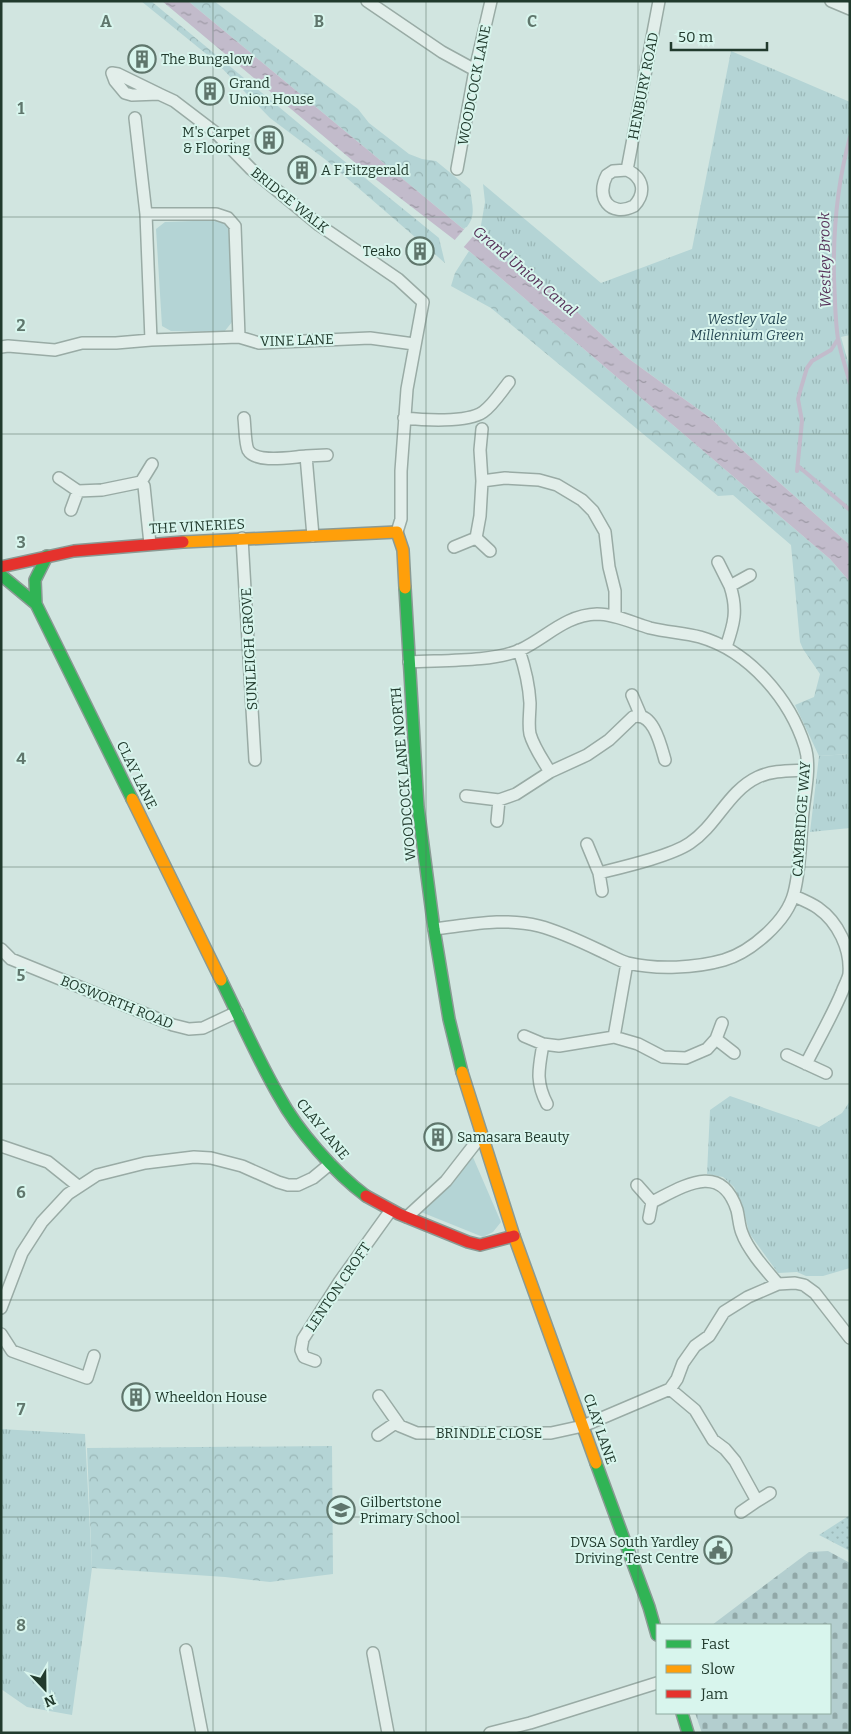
<svg xmlns="http://www.w3.org/2000/svg" width="851" height="1734" viewBox="0 0 851 1734" font-family="Bitter,serif">
	<style>
		.grass { fill: #b4d4d5 }
		.forest { fill: url(#forest-crowns) }
		.cemetery { fill: url(#cemetery-stones) }
		.park { fill: url(#park-tufts) }
		.garden { fill: url(#garden-dots) }
		.water { fill: url(#water-ripples) }
		.pier { fill: #d1e5e0 }
		.lines { fill: none; stroke-linecap: round; stroke-linejoin: round }
		.stream { stroke: #c2bbcb; stroke-width: 4 }
		.street-casing { stroke: #99aba5; stroke-width: 14 }
		.fast-casing { stroke: #8a9a94; stroke-width: 14 }
		.slow-casing { stroke: #8a9a94; stroke-width: 14 }
		.jam-casing { stroke: #8a9a94; stroke-width: 14 }
		.street { stroke: #e2eeea; stroke-width: 11 }
		.fast { stroke: #30b455; stroke-width: 11 }
		.slow { stroke: #ff9f0a; stroke-width: 11 }
		.jam { stroke: #e5322d; stroke-width: 11 }
		.grid { fill: none; stroke: #5f766c; stroke-width: 1; stroke-opacity: 0.55 }
		.labels { text-anchor: middle; stroke-width: 4; stroke-linejoin: round; paint-order: stroke }
		.poi-label { font-size: 14px; fill: #213a2d; stroke: #d8f5ed; text-anchor: start }
		.street-label { font-size: 14px; fill: #213a2d; stroke: #d8f5ed }
		.park-label { font-size: 14px; font-style: italic; fill: #284a56; stroke: #d8f5ed }
		.water-label { font-size: 15px; font-style: italic; fill: #573159; stroke: #d8f5ed }
		.grid-label { font-size: 16px; text-anchor: middle; font-weight: bold; fill: #5f766c; stroke: #d8f5ed; stroke-width: 4; stroke-linejoin: round; paint-order: stroke }
	</style>
	<defs>
		<pattern id="forest-crowns" width="20" height="18" patternUnits="userSpaceOnUse" patternTransform="scale(1.25)"><rect width="20" height="18" fill="#b4d4d5"/><path d="M2 6a3 3 0 1 1 6 0M12 15a3 3 0 1 1 6 0" fill="none" stroke="#9ab7b7"/></pattern>
		<pattern id="cemetery-stones" width="16" height="16" patternUnits="userSpaceOnUse" patternTransform="scale(1.25)"><rect width="16" height="16" fill="#b3cecf"/><path d="M2 7V4a2 2 0 0 1 4 0v3zM10 15v-3a2 2 0 0 1 4 0v3z" fill="#91a8a8"/></pattern>
		<pattern id="park-tufts" width="24" height="20" patternUnits="userSpaceOnUse" patternTransform="scale(1.25)"><rect width="24" height="20" fill="#b4d4d5"/><path d="M3 7l-1-3M5 7V3M7 7l1-3M15 17l-1-3M17 17v-4M19 17l1-3" fill="none" stroke="#9ab7b7"/></pattern>
		<pattern id="garden-dots" width="8" height="8" patternUnits="userSpaceOnUse" patternTransform="scale(1.25)"><rect width="8" height="8" fill="#b4d4d5"/><path d="M2 2h.1M6 6h.1" fill="none" stroke="#9ab7b7" stroke-width="1.8" stroke-linecap="round"/></pattern>
		<pattern id="water-ripples" width="26" height="14" patternUnits="userSpaceOnUse" patternTransform="scale(1.25)"><rect width="26" height="14" fill="#c2bbcb"/><path d="M2 4q2-2 4 0t4 0M15 11q2-2 4 0t4 0" fill="none" stroke="#9d99a5"/></pattern>
	</defs>
	<rect width="100%" height="100%" fill="#d1e5e0"/>
	<path class="grass" d="M221 220 229 224 231 265 232 322 224 332 171 331 162 326 156 229 165 222Z
		M472 1155 501 1222 493 1232 483 1237 421 1212 453 1183Z"/>
	<path class="forest" d="M141 1H151L338 156 439 238 445 263 326 160 270 118 215 61Z
		M188 1H214L358 109 369 123 409 154 422 159 436 161 470 189C472 205 477 216 465 229L462 228Z
		M469 251 830 559 850 582V754L819 756 795 705 814 697 820 674 803 649 800 642 791 545 733 495 718 496 491 308 451 286 455 273Z
		M332 1446 333 1574 270 1582 225 1577 92 1568 87 1448Z"/>
	<path class="cemetery" d="M828 1551 850 1563V1733H702L695 1713H830V1625H712L809 1552Z"/>
	<path class="park" d="M731 51 850 102V335L841 337 850 369V545L739 447 713 420 625 356 563 299 510 262 500 261 479 237 485 202 483 184 601 283 692 249Z
		M850 754V828L810 832 819 756Z
		M730 1096 819 1127 842 1113 850 1101V1268L823 1276H806L797 1272 778 1273 749 1233 744 1211 734 1187 723 1177 707 1174 710 1110Z
		M1 1429 85 1434 92 1568 72 1715 27 1707 1 1689Z"/>
	<path class="garden" d="M850 1515V1551L819 1535Z"/>
	<path class="water" d="M162 1H188L462 228 479 237 500 261 510 262 563 299 625 356 713 420 739 447 850 545V582L830 559 469 251 365 171Z"/>
	<path class="pier" d="M466 227 476 233 462 249 453 242Z"/>
	<g class="lines">
		<path class="stream" d="M850 137C837 184 833 230 834 278 835 298 835 319 838 339 841 354 846 369 850 383
			M798 466 850 510
			M797 471 802 421 798 399 801 388 807 368 812 361 831 350 838 339"/>
		<g class="street-casing">
			<path id="street" d="M367 1 442 52 475 70
				M831 1 850 9
				M159 94 118 74 112 73 115 81 125 93 132 95 159 94 174 101 216 133 251 169 319 225 398 279 423 302 407 389 401 471V519L397 532
				M135 118 146 214 151 340
				M457 169 475 70 491 1
				M627 170 613 171 607 175C595 197 610 218 634 206 646 193 644 178 627 170L659 1
				M146 214H216L228 218 235 226 239 337
				M1 347 8 346 55 350 82 343H116L151 340 239 337 259 343 370 338 414 344
				M244 418C245 426 245 444 248 450 256 464 291 457 306 456L313 536
				M404 418C423 420 467 423 483 412 493 405 501 392 509 382
				M306 456 327 455
				M59 478 78 491 102 490 141 482 144 486 150 544
				M482 481 505 478 539 480 557 485 582 500 593 511 605 532 609 567 615 591V616
				M141 482 152 464
				M71 510 78 491
				M242 538 255 760
				M476 538 480 516 482 481 480 450 482 429
				M454 547 476 538 490 551
				M718 562 730 586 750 575
				M726 647C734 624 738 610 730 586
				M519 650C525 668 529 684 530 703 530 714 528 724 530 734 534 748 543 760 550 772L587 755 609 740 633 717C653 710 661 746 665 760
				M409 662C440 660 493 662 520 650 546 638 565 615 597 614 615 614 633 623 650 628 667 632 684 633 700 637 749 651 790 699 805 747 811 766 805 792 803 812 800 839 801 866 794 893 787 921 751 952 724 960 696 968 657 970 628 963 620 961 612 956 605 953 584 943 562 932 539 926 505 917 469 925 434 929
				M632 695 641 716
				M466 796 499 800 516 794 550 772
				M497 821 499 800
				M587 844 599 873
				M602 891 599 873C623 867 671 856 690 843 717 825 728 791 758 777 773 770 791 771 807 770
				M794 896C801 899 811 903 818 908 838 922 851 949 849 974 848 980 844 986 842 992 832 1016 818 1040 806 1064
				M1 949 11 959 173 1025 189 1029 203 1028 237 1012
				M627 963 614 1037 638 1044 663 1057 686 1058 707 1049 716 1039 722 1023
				M524 1036 543 1044
				M716 1039 734 1053
				M787 1055 826 1073
				M547 1104C535 1081 539 1068 543 1044L559 1046 614 1037
				M1 1146 48 1162 78 1186
				M637 1185 652 1202
				M407 1217 446 1181 481 1136
				M649 1218 652 1202C684 1186 721 1161 737 1210 739 1218 739 1226 742 1233 748 1250 766 1270 778 1284
				M1 1308 22 1253 42 1222 68 1194 97 1175 145 1163 194 1157 211 1158 242 1166 278 1182 288 1185H298L313 1178 330 1164
				M1 1334 12 1351 87 1378 94 1356
				M315 1361 304 1357 301 1350 303 1339 340 1281 391 1210
				M670 1389 695 1410 713 1440 725 1449 735 1461 757 1501 770 1493
				M379 1396 400 1426 417 1433H551L583 1426 670 1389 677 1379 683 1363 695 1346 709 1336 724 1312 748 1297 778 1284 795 1283 804 1285 815 1293 850 1338
				M378 1435 397 1422
				M741 1512 757 1501
				M186 1650 202 1733
				M373 1653 388 1733
				M490 1733 530 1723 657 1683"/>
		</g>
		<g class="fast-casing">
			<path id="fast" d="M1 575 36 604 132 799
				M405 588 418 807 434 929 449 1019 462 1072
				M36 604 35 580 47 556
				M221 980C240 1018 257 1058 279 1096 298 1131 334 1172 366 1196
				M596 1463 649 1607 657 1635
				M682 1713 688 1733"/>
		</g>
		<g class="slow-casing">
			<path id="slow" d="M183 542 397 532 403 550 405 588
				M132 799 221 980
				M462 1072 514 1236 596 1463"/>
		</g>
		<g class="jam-casing">
			<path id="jam" d="M1 567 74 551 183 542
				M366 1196 399 1214 468 1242 480 1245 514 1236"/>
		</g>
		<use href="#street" class="street"/>
		<use href="#fast" class="fast"/>
		<use href="#slow" class="slow"/>
		<use href="#jam" class="jam"/>
	</g>
	<path class="grid" d="M213 1V1733M426 1V1733M638 1V1733M1 217H850M1 434H850M1 650H850M1 867H850M1 1084H850M1 1300H850M1 1517H850"/>
	<defs>
		<g id="building-ring" transform="scale(1.4375)"><circle r="9.5" fill="#d8f5ed" stroke="#5f766c" stroke-width="1.5"/><path d="M-4-6H4V6H1V3H-1V6H-4ZM-2.5-4.3h1.7v1.8h-1.7ZM.8-4.3h1.7v1.8H.8ZM-2.5-1h1.7V.8h-1.7ZM.8-1h1.7V.8H.8Z" fill="#5f766c"/></g>
		<g id="school-ring" transform="scale(1.4375)"><circle r="9.5" fill="#d8f5ed" stroke="#5f766c" stroke-width="1.5"/><path d="M0-5L7-2L0 1L-7-2ZM-4 1L0 2.5L4 1V4Q0 6-4 4Z" fill="#5f766c"/></g>
		<g id="civic-ring" transform="scale(1.4375)"><circle r="9.5" fill="#d8f5ed" stroke="#5f766c" stroke-width="1.5"/><path d="M-.6-6.5H3V-4.5H.6V-3L4-1V1h2V6H-6V1h2V-1L-.6-3ZM-1.2 2.5V6h2.4V2.5Z" fill="#5f766c"/></g>
	</defs>
	<g fill-rule="evenodd">
		<use href="#building-ring" x="142" y="59"/>
		<use href="#building-ring" x="210" y="91"/>
		<use href="#building-ring" x="269" y="140"/>
		<use href="#building-ring" x="302" y="170"/>
		<use href="#building-ring" x="420" y="251"/>
		<use href="#building-ring" x="438" y="1137"/>
		<use href="#building-ring" x="136" y="1397"/>
		<use href="#school-ring" x="341" y="1510"/>
		<use href="#civic-ring" x="718" y="1550"/>
	</g>
	<g class="labels">
		<g class="poi-label">
			<text x="161" y="64">The Bungalow</text>
			<text x="229" y="88">Grand<tspan x="229" dy="16">Union House</tspan></text>
			<text x="250" y="137" text-anchor="end">M's Carpet<tspan x="250" dy="16">&amp; Flooring</tspan></text>
			<text x="321" y="175">A F Fitzgerald</text>
			<text x="401" y="256" text-anchor="end">Teako</text>
			<text x="457" y="1142">Samasara Beauty</text>
			<text x="155" y="1402">Wheeldon House</text>
			<text x="360" y="1507">Gilbertstone<tspan x="360" dy="16">Primary School</tspan></text>
			<text x="699" y="1547" text-anchor="end">DVSA South Yardley<tspan x="699" dy="16">Driving Test Centre</tspan></text>
		</g>
		<g class="street-label">
			<text transform="translate(474 85) rotate(-79)" y="5">WOODCOCK LANE</text>
			<text transform="translate(643 86) rotate(-79)" y="5">HENBURY ROAD</text>
			<text transform="translate(290 200) rotate(39)" y="5">BRIDGE WALK</text>
			<text transform="translate(297 340) rotate(-2)" y="5">VINE LANE</text>
			<text transform="translate(197 526) rotate(-3)" y="5">THE VINERIES</text>
			<text transform="translate(249 649) rotate(-93)" y="5">SUNLEIGH GROVE</text>
			<text transform="translate(403 774) rotate(-95)" y="5">WOODCOCK LANE NORTH</text>
			<text transform="translate(137 775) rotate(64)" y="5">CLAY LANE</text>
			<text transform="translate(801 819) rotate(-86)" y="5">CAMBRIDGE WAY</text>
			<text transform="translate(117 1002) rotate(22)" y="5">BOSWORTH ROAD</text>
			<text transform="translate(323 1129) rotate(51)" y="5">CLAY LANE</text>
			<text transform="translate(338 1287) rotate(-56)" y="5">LENTON CROFT</text>
			<text transform="translate(600 1429) rotate(71)" y="5">CLAY LANE</text>
			<text x="489" y="1438">BRINDLE CLOSE</text>
		</g>
		<g class="park-label">
			<text x="747" y="324">Westley Vale<tspan x="747" dy="16">Millennium Green</tspan></text>
		</g>
		<g class="water-label">
			<text transform="translate(825 260) rotate(-91)" y="5">Westley Brook</text>
			<text transform="translate(525 271) rotate(40)" y="5">Grand Union Canal</text>
		</g>
	</g>
	<g class="grid-label">
		<text x="106" y="27">A</text>
		<text x="319" y="27">B</text>
		<text x="532" y="27">C</text>
		<text x="21" y="114">1</text>
		<text x="21" y="331">2</text>
		<text x="21" y="548">3</text>
		<text x="21" y="764">4</text>
		<text x="21" y="981">5</text>
		<text x="21" y="1198">6</text>
		<text x="21" y="1415">7</text>
		<text x="21" y="1631">8</text>
	</g>
	<rect width="851" height="1734" fill="none" stroke="#213a2d" stroke-width="5"/>
	<rect x="656" y="1624" width="175" height="90" fill="#d8f5ed" stroke="#8faaa0"/>
	<rect x="666" y="1640" width="25" height="8" fill="#30b455" stroke="#8faaa0"/>
	<text x="701" y="1649" font-size="15" fill="#213a2d">Fast</text>
	<rect x="666" y="1665" width="25" height="8" fill="#ff9f0a" stroke="#8faaa0"/>
	<text x="701" y="1674" font-size="15" fill="#213a2d">Slow</text>
	<rect x="666" y="1690" width="25" height="8" fill="#e5322d" stroke="#8faaa0"/>
	<text x="701" y="1699" font-size="15" fill="#213a2d">Jam</text>
	<g transform="translate(45 1689) rotate(158)" stroke="#d8f5ed" stroke-width="4" paint-order="stroke">
	<path d="M0-4L9 19L0 12L-9 19Z" fill="#213a2d"/>
	<text y="-8" font-size="14" font-weight="bold" text-anchor="middle" fill="#213a2d">N</text>
	</g>
	<path d="M671 42v8h96v-8" fill="none" stroke="#213a2d" stroke-width="2.5"/>
	<text x="678" y="42" font-size="15" fill="#213a2d" stroke="#d8f5ed" stroke-width="4" paint-order="stroke">50 m</text>
</svg>
